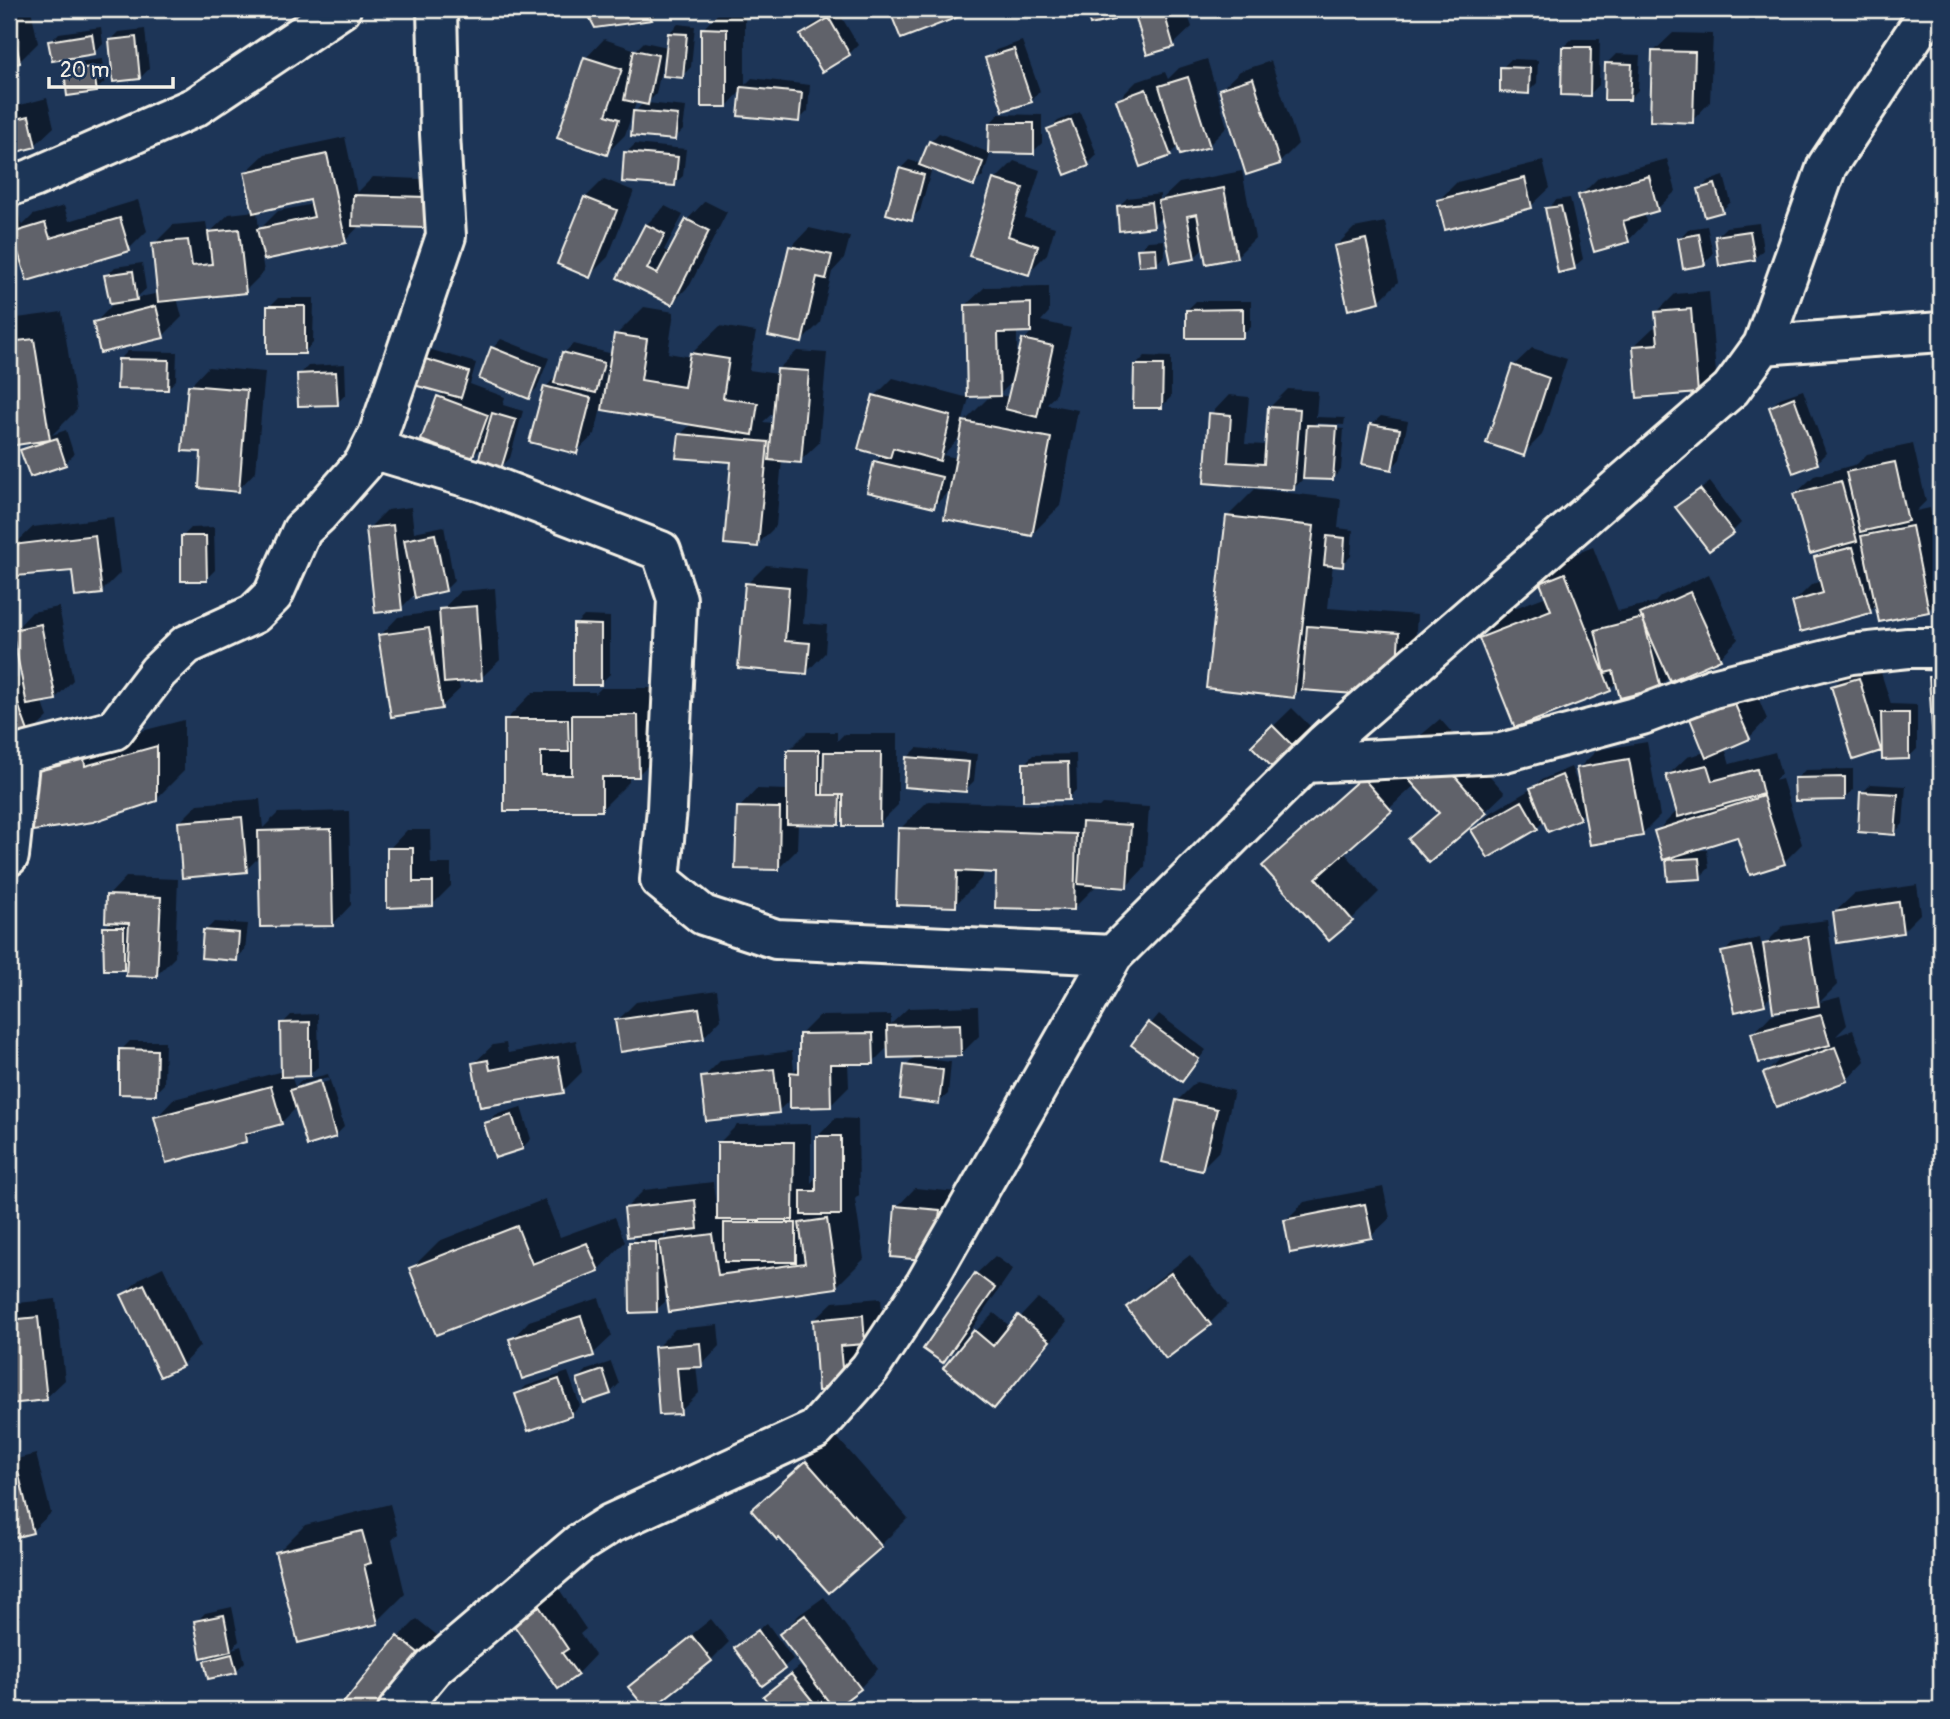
<svg xmlns="http://www.w3.org/2000/svg" width="1950" height="1719" viewBox="0 0 1950 1719" font-family="Pangolin,sans-serif">
	<style>
		.shadow { fill: #0007; fill-rule: evenodd }
		.building { fill: #61626b; stroke: #f4f1e8; stroke-width: 2 }
		.lines { fill: none; stroke-linecap: round; stroke-linejoin: round }
		.minor-casing { stroke: #f4f1e8; stroke-width: 44 }
		.minor { stroke: #1d3557; stroke-width: 38 }
	</style>
	<rect width="100%" height="100%" fill="#1d3557"/>
	<filter id="ink" filterUnits="userSpaceOnUse"><feTurbulence type="fractalNoise" baseFrequency=".0143" numOctaves="2"/><feDisplacementMap in="SourceGraphic" scale="14" xChannelSelector="R" yChannelSelector="G"/><feConvolveMatrix kernelMatrix="1 2 1 2 8 2 1 2 1" color-interpolation-filters="sRGB"/></filter>
	<g filter="url(#ink)">
		<path class="shadow" d="M9 9H31L38 43 19 62 9 64Z
			M587 9H661L651 19 596 26Z
			M891 9H969L965 13 902 36Z
			M1088 9H1122V10L1113 19 1092 23Z
			M1135 9H1186L1192 27 1173 45 1148 53Z
			M721 10 745 11V85L752 78 810 85 808 111 799 120 742 90 727 106 703 29Z
			M838 11 858 45 849 54 803 35 811 26Z
			M678 24 695 26 691 67 682 76 667 57 664 56 656 94 647 103 686 107 683 130 674 139 635 112 644 102 637 100 625 135 607 153 586 58 604 39 636 50 644 42 668 47 669 33Z
			M101 27 103 44 94 53 50 42 59 33Z
			M145 29 149 69 140 78 110 41 119 32Z
			M1673 33 1713 34 1710 102 1692 121 1654 51Z
			M1572 39H1600L1599 85 1590 94 1563 47Z
			M1022 41 1040 91 1031 100 987 59 996 50Z
			M1616 54 1640 55 1638 90 1630 99 1607 63Z
			M102 59 105 82 96 90 66 71 75 62Z
			M1207 59 1227 127 1209 145H1179L1170 154 1118 100 1136 82 1165 72 1168 79 1179 68Z
			M1511 59 1538 60 1537 83 1528 92 1502 68Z
			M1271 61 1298 144 1279 163 1221 89 1240 71Z
			M47 98 54 127 35 145 9 152V108Z
			M1080 112 1097 155 1088 164 1049 130 1058 121Z
			M999 114 1042 115V143L1033 152H991L983 176 974 184 932 168 920 210 911 219 900 169 909 160 922 164 930 142 939 133 990 153V123Z
			M345 137 357 193 373 177 444 180 443 208 425 226 361 224 345 241 262 259 264 272 245 291 177 298 182 317 163 336 95 323 116 301 106 276 115 267 142 263 146 289 136 298 159 293 154 244 173 225 206 222 208 234 229 214 255 211 246 172 265 154ZM312 198 313 204 278 211 259 230 257 210Z
			M635 144 686 149 683 176 674 184 626 153Z
			M1667 159 1676 191 1657 209 1644 213 1646 222 1628 241 1580 196 1599 177Z
			M1014 161 1040 170 1025 218 1055 227 1047 254 1028 273 971 255 995 180Z
			M1543 161 1550 188 1531 206 1439 200 1457 182Z
			M1242 171 1255 238 1237 256 1205 247 1195 257 1163 215 1153 225 1118 207 1127 198 1160 194V201L1179 183Z
			M1724 176 1731 202 1722 210 1700 190 1708 181Z
			M604 179 634 191 608 257 589 276 585 198Z
			M9 192H12L22 226 33 215 64 206 69 221 138 200 147 231 129 249 23 263 9 275Z
			M1570 198 1583 259 1574 267 1547 209 1556 200Z
			M705 201 727 212 690 285 672 303 619 277 646 225 665 206 683 215 664 250 670 253 687 220Z
			M1385 222 1398 282 1380 300 1335 247 1354 228Z
			M1759 223 1763 250 1754 259 1717 236 1726 227Z
			M1707 226 1713 254 1704 263 1680 238 1688 229Z
			M809 228 850 237 844 259 832 272 820 323 801 342 791 247Z
			M1164 240 1165 255 1156 264 1139 250 1148 241Z
			M11 284 19 311 10 319 62 312 77 410 52 435 66 430 74 455 65 463 22 451 33 441 9 444V285Z
			M1049 286V312L1041 321 1071 328 1055 396 1046 404 1078 410 1060 506 1032 534 951 489 934 506 876 462 883 455 875 396 893 378 969 398 962 424 991 395 966 305 985 287ZM1033 330 1024 340 1017 361V331ZM1014 380 1010 397 999 395ZM961 436 957 458 943 455Z
			M1709 291 1716 373 1697 392 1634 346 1653 328 1658 327 1657 312 1675 294Z
			M278 298H314L313 343 304 352 269 307Z
			M1196 301H1251V327L1242 336 1187 310Z
			M644 307 674 312 668 353 691 357 692 353 720 326 756 332 749 370 778 374V369L797 351 827 353 819 443 800 461 782 460 776 526 757 545 733 461 680 435 692 423 601 408 595 434 576 452 546 387 558 374 564 353 573 344 613 354 616 335ZM775 411 774 423 763 422Z
			M501 339 549 358 537 388 528 397 493 348Z
			M1532 348 1567 359 1542 435 1523 454 1513 366Z
			M432 350 476 363 470 384 505 397 503 405 523 411 510 458 501 467 484 445 472 457 439 397 444 392 423 359Z
			M128 351 177 352 176 380 167 389 119 360Z
			M1145 356 1171 357V397L1162 406 1136 365Z
			M345 364 346 394 337 403 299 375 308 366Z
			M208 367 265 372 256 471 238 490 203 450 190 386Z
			M1288 389 1318 391 1316 417 1345 418 1344 425 1315 423V427L1344 429 1341 470 1332 479 1305 477 1294 488 1206 482 1211 414 1229 395 1249 397 1245 444 1267 445 1269 408Z
			M1803 390 1826 453 1817 462 1771 407 1780 398Z
			M1381 416 1408 421 1400 459 1392 468 1372 424Z
			M1913 444 1926 501 1916 511 1930 508 1941 565V598L1928 611 1877 604 1870 611 1794 602 1812 584 1822 581 1816 557 1825 548 1795 494 1814 476 1857 464 1867 454Z
			M1710 482 1741 523 1733 531 1677 508Z
			M1255 489 1341 499 1338 528 1353 530 1351 556 1342 565 1333 564 1328 608 1417 615 1413 677 1305 685 1293 696 1227 517Z
			M411 507 414 532 444 526 454 581 445 590 416 593 401 608 368 529 387 510Z
			M113 517 120 573 101 592 73 569 21 574 22 577 13 586 9 587V558L15 556 14 545 33 527Z
			M214 527 215 570 206 579 182 537 191 528Z
			M1593 547 1618 611 1655 602 1661 596 1709 574 1738 639 1720 658 1670 676 1660 686 1617 682 1610 689 1481 638 1509 610 1547 596 1542 583 1570 556Z
			M766 565 807 569 803 623 827 625 825 653 807 672 740 666 747 584Z
			M495 588 500 660 481 678 458 680 460 689 441 707 380 636 398 617 441 611 460 591Z
			M59 607 73 680 55 699 42 701 48 717 29 735 9 743V681L23 676 14 631 32 612Z
			M584 616 610 617V674L601 683 575 625Z
			M1941 643V742L1935 743 1931 677 1939 669Z
			M1877 660 1891 704 1917 705V749L1908 758 1883 746 1881 749 1855 757 1833 687 1851 668Z
			M1749 676 1767 719 1749 738 1725 748 1730 764 1775 752 1781 774 1774 781 1782 779 1802 844 1784 862 1739 835 1694 849V850H1707L1709 868 1700 877 1668 860 1673 856 1656 832 1675 813 1678 812 1668 775 1687 757 1706 752Z
			M601 688H665L666 747 638 775H629V782L602 809H506V720L533 692H595V694Z
			M1338 703 1358 723 1294 786 1253 746 1292 708 1312 728Z
			M1440 719 1505 793 1486 811 1429 860 1411 839 1440 812 1416 784 1343 851 1379 892 1351 920 1264 866 1292 839 1391 751 1413 742Z
			M184 720V771L156 799 34 759Z
			M807 732H837V741L844 734H898V805L879 824 845 817 839 823H798L797 850 779 868 739 808 757 789 789 790V750Z
			M1647 742 1660 816 1642 834 1586 811 1579 818 1545 820 1537 828 1473 830 1492 812 1531 789 1541 780 1571 767 1580 790 1578 769 1597 750Z
			M917 748 977 754 974 781 965 790 908 757Z
			M1076 754 1077 789 1068 798 1024 764 1033 755Z
			M1853 769V790L1844 799 1796 779 1805 770Z
			M1871 784 1906 786 1903 824 1894 833 1862 793Z
			M260 799 263 828 278 813 349 811 351 905 333 924 260 856 246 870 179 823 198 804Z
			M928 801 1099 807 1102 804 1149 807 1145 867 1127 886 1098 884 1073 909 998 871H983V877L955 905 900 829Z
			M407 830H430L431 864H451V886L432 905 389 906V849Z
			M126 877 178 879 175 957 157 975 128 963 123 969 105 928 113 920 108 896Z
			M1917 885 1921 913 1902 932 1835 912 1854 894Z
			M1827 920 1837 985 1820 1002 1840 997 1847 1025 1836 1036 1853 1030 1865 1061 1847 1080 1765 1074 1784 1055 1753 1034 1771 1015 1789 1011V1008L1772 995 1764 1003 1723 953 1732 944 1760 938 1762 947 1783 926Z
			M214 922 248 924 245 950 236 959 205 931Z
			M717 990 721 1019 703 1038 617 1021 636 1002Z
			M978 1006 979 1036 960 1055 919 1056V1058L951 1062 948 1094 939 1102 906 1066 916 1056 890 1045 873 1062H848L849 1087 830 1106 792 1098 778 1111 703 1078 721 1060 792 1051 794 1071 801 1064V1034L819 1016 891 1015V1024L908 1008Z
			M318 1014 319 1066 310 1074 291 1075 295 1087 300 1081 328 1074 344 1127 335 1136 297 1107 281 1123 256 1129 245 1140 156 1118 174 1099 283 1071 282 1024 291 1015ZM328 1077 329 1081 300 1089V1085Z
			M1159 1014 1206 1050 1190 1071 1134 1044Z
			M576 1040 582 1072 563 1091 482 1105 474 1063 493 1045 506 1043 508 1053Z
			M130 1041H165L164 1084 155 1093 121 1050Z
			M1196 1082 1234 1091 1220 1150 1201 1169 1178 1100Z
			M521 1107 531 1139 522 1148 486 1124 495 1115Z
			M836 1118 858 1119 859 1195 855 1199 864 1259 836 1287 665 1286V1302L656 1310 631 1243 640 1234 626 1208 644 1190 713 1182 716 1209H719V1143L737 1125 811 1124V1183L817 1176V1137ZM672 1230 664 1239V1231ZM638 1240H665V1243L638 1244Z
			M1383 1187 1390 1218 1371 1236 1286 1220 1304 1202Z
			M915 1188 957 1192 953 1241 897 1207Z
			M545 1199 560 1237 615 1217 625 1242 598 1270 412 1268 439 1241Z
			M1190 1255 1228 1305 1210 1323 1166 1356 1129 1307 1147 1288Z
			M995 1256 1013 1269 962 1343 943 1361 976 1274Z
			M163 1267 200 1346 182 1365 123 1295 142 1277Z
			M599 1298 612 1336 593 1354 511 1340 529 1321Z
			M881 1298 883 1324 864 1342 859 1343 862 1369 843 1388 814 1320 833 1302Z
			M1038 1298 1067 1322 1012 1388 994 1407 976 1331 994 1313 1011 1327Z
			M56 1299 65 1380 46 1398 9 1402V1312L18 1303Z
			M718 1325 720 1346 702 1365H696L699 1393 680 1412 656 1348 675 1329Z
			M611 1362 619 1384 610 1393 578 1379 587 1370Z
			M568 1372 580 1406 571 1415 517 1395 526 1386Z
			M835 1435 908 1518 881 1545 829 1591 753 1510 781 1482Z
			M36 1454 51 1513 32 1531 9 1537V1461Z
			M390 1504 398 1534 392 1540 405 1594 377 1622 277 1553 305 1525Z
			M559 1589 586 1629 580 1634 595 1655 577 1674 515 1624 534 1605Z
			M824 1597 878 1669 860 1688 831 1701 822 1710H776L765 1696 774 1687 800 1666 809 1677 811 1675 781 1634 799 1615Z
			M232 1607 239 1641 232 1649 241 1646 245 1662 236 1671 206 1662 214 1653 196 1622 205 1613Z
			M417 1619 443 1640 387 1710H340L399 1637Z
			M711 1619 729 1642 711 1660 630 1687 649 1669Z
			M767 1623 793 1659 784 1667 762 1683 736 1648Z"/>
		<path class="building" d="M9 9 20 63 9 66Z
			M585 9H645L652 20 595 28Z
			M889 9H964L966 14 901 39Z
			M1086 9H1111L1114 20 1090 25Z
			M1133 9H1163L1174 47 1147 55Z
			M829 18 850 55 822 72 800 35Z
			M701 28 727 29V107H701Z
			M668 33 687 34 683 78 663 76Z
			M92 34 95 54 52 61 48 41Z
			M136 37 140 79 113 82 109 40Z
			M1562 47H1591L1590 96 1561 95Z
			M1014 49 1032 102 1003 111 985 58Z
			M634 50 658 55 648 105 624 100Z
			M1652 51 1695 52 1693 123 1650 121Z
			M584 57 622 69 606 115 619 119 607 155 557 138Z
			M1605 63 1632 64 1630 100H1604Z
			M93 67 97 92 67 96 64 70Z
			M1500 67 1530 68 1529 94 1500 92Z
			M1188 77 1210 147 1180 155 1159 86Z
			M1253 78 1280 164 1246 175 1219 89Z
			M741 87 802 93 799 122 738 116Z
			M1146 89 1171 156 1140 167 1116 100Z
			M633 111 678 115 675 140 631 136Z
			M29 116 36 147 9 154V121Z
			M1071 120 1089 166 1065 175 1047 129Z
			M989 123H1034V154L988 153Z
			M929 141 983 162 974 186 919 165Z
			M624 152 678 157 675 186 622 182Z
			M327 154 346 243 264 260 257 229 314 217 310 200 253 213 244 172Z
			M899 168 924 175 912 221 886 214Z
			M1649 176 1658 211 1623 221 1629 242 1594 252 1578 195Z
			M1525 178 1532 208 1445 230 1437 200Z
			M993 179 1023 188 1008 236 1038 246 1029 275 969 256Z
			M1715 184 1723 212 1705 217 1698 189Z
			M1224 188 1237 258 1206 264 1197 214 1187 216 1195 259 1171 263 1158 201Z
			M353 195 427 197 425 228 352 226Z
			M584 197 617 210 590 278 557 264Z
			M1151 202 1154 227 1119 231 1117 206Z
			M1561 206 1575 269 1558 273 1545 208Z
			M120 218 130 251 27 281 12 233 45 223 50 238Z
			M686 219 709 231 672 305 617 278 645 224 665 234 647 269 657 274Z
			M239 229 246 293 158 302 152 243 188 240 192 266 212 264 208 232Z
			M1750 231 1755 260 1719 266 1715 236Z
			M1699 234 1705 265 1683 269 1678 238Z
			M1366 239 1380 302 1348 310 1334 246Z
			M789 246 832 255 826 279 817 277 802 343 768 336Z
			M1156 248 1157 265 1139 266 1137 249Z
			M133 271 137 300 110 304 104 275Z
			M1031 303V332L998 333 1000 396 967 397 965 305Z
			M156 306 164 338 100 353 93 322Z
			M267 306H305V354H267Z
			M1243 309V338H1186V310Z
			M1691 309 1698 393 1637 398 1633 346 1658 344 1655 312Z
			M614 334 647 339 641 380 684 387 690 353 729 359 723 398 758 403 753 435 602 410Z
			M34 339 50 440 9 446V342Z
			M1022 339 1053 346 1037 417 1005 409Z
			M491 347 541 367 529 399 479 379Z
			M562 352 604 363 596 393 554 383Z
			M422 358 469 372 461 398 414 385Z
			M118 359 169 360 168 390 117 389Z
			M1134 365H1163L1162 408H1133Z
			M1512 365 1549 378 1524 456 1486 443Z
			M777 369 809 371 801 463 769 460Z
			M336 372 338 405 298 406 297 374Z
			M188 385 247 390 239 492 199 488 201 452 182 451Z
			M544 386 591 398 577 454 529 442Z
			M873 395 951 416 940 461 893 448 890 458 858 449Z
			M437 396 488 415 472 459 421 440Z
			M1794 397 1818 464 1793 473 1769 407Z
			M1268 407 1300 409 1294 490 1204 483 1209 413 1231 415 1228 462 1264 464Z
			M492 413 516 420 501 469 478 462Z
			M963 421 1051 438 1032 536 944 519Z
			M1370 424 1400 429 1392 470 1362 464Z
			M1307 425 1337 426 1333 480 1303 479Z
			M679 434 768 442 758 547 724 544 731 462 676 458Z
			M57 438 66 465 30 477 20 450Z
			M874 461 942 477 934 508 867 492Z
			M1895 462 1908 521 1860 532 1846 472Z
			M1841 481 1857 541 1810 554 1793 494Z
			M1700 489 1734 533 1709 551 1675 507Z
			M1226 516 1314 526 1294 698 1206 688Z
			M393 525 402 610 375 613 366 528Z
			M1912 526 1929 612 1879 622 1861 536Z
			M435 534 446 591 415 598 404 540Z
			M95 535 102 594 75 597 72 571 16 576 12 545Z
			M181 536H206L207 581H181Z
			M1327 536 1345 538 1343 567 1324 565Z
			M1853 547 1871 613 1800 632 1792 602 1823 593 1814 557Z
			M9 564 14 588 9 589Z
			M1565 573 1611 691 1515 728 1479 638 1551 610 1540 583Z
			M745 583 789 587 785 641 810 643 807 674 738 668Z
			M1690 592 1721 659 1670 681 1640 614Z
			M477 606 482 680 444 683 439 609Z
			M1643 618 1661 688 1620 698 1613 671 1605 673 1595 630Z
			M41 624 56 700 27 705 12 630Z
			M573 624 601 625V685H573Z
			M1307 626 1399 633 1395 697 1302 690Z
			M429 628 442 709 391 717 378 635Z
			M1926 651 1941 653V671L1924 670Z
			M1941 676V744L1933 745 1929 677Z
			M1859 678 1881 751 1853 760 1831 686Z
			M13 690 30 737 9 745V692Z
			M1730 693 1750 739 1706 758 1687 711Z
			M1881 713H1909V759L1882 760Z
			M572 715H638L639 777H602V811H504V719H568L569 752H541V775H572Z
			M1318 720 1341 742 1294 789 1251 746 1272 725 1292 745Z
			M1420 736 1487 813 1429 863 1408 839 1439 813 1392 761Z
			M157 746V801L93 822 33 831 32 758 84 757 85 766Z
			M787 750H819V795H840L839 825 787 824Z
			M824 752H881L880 826H843V795H823Z
			M906 757 969 762 966 792 904 787Z
			M1629 759 1643 836 1590 845 1576 768Z
			M1068 762 1069 800 1023 801V763Z
			M1707 765 1712 781 1757 769 1763 794 1678 817 1666 775Z
			M1562 775 1580 819 1548 832 1530 788Z
			M1362 777 1392 811 1316 878 1353 921 1329 941 1262 866Z
			M1845 777V800L1795 801 1794 778Z
			M1860 792 1898 794 1895 835 1858 832Z
			M1763 796 1785 864 1750 875 1737 837 1663 860 1654 831Z
			M1522 801 1538 829 1488 858 1471 830Z
			M737 807 780 808 779 870 735 869Z
			M242 817 247 872 182 878 178 822Z
			M1082 822 1131 825 1127 888 1078 884Z
			M898 828 1076 834 1074 910 995 908 996 873 957 871 956 907 896 905Z
			M331 829 333 926 260 927 258 831Z
			M387 848H413V882H433V906L387 908Z
			M1699 858 1701 879 1668 881 1666 860Z
			M106 895 161 897 157 977 126 976 129 923 105 922Z
			M1899 902 1903 933 1837 943 1833 912Z
			M103 927H124V970H104Z
			M203 930 239 933 237 961 201 958Z
			M1808 937 1819 1006 1773 1012 1763 944Z
			M1751 946 1765 1005 1735 1012 1721 952Z
			M699 1008 704 1039 620 1052 615 1020Z
			M1821 1015 1830 1045 1759 1063 1751 1033Z
			M310 1022V1076L281 1077 280 1023Z
			M1148 1022 1199 1059 1182 1082 1131 1045Z
			M960 1024 961 1056 888 1058 887 1026Z
			M873 1033 874 1064H830L831 1107 790 1108V1072L799 1073V1034Z
			M1835 1047 1848 1081 1776 1107 1763 1073Z
			M119 1049 157 1050 156 1095 119 1094Z
			M558 1057 564 1093 480 1107 472 1063 488 1060 490 1070Z
			M904 1065 943 1070 939 1104 900 1099Z
			M774 1069 779 1113 706 1121 701 1077Z
			M320 1081 336 1137 307 1146 290 1090Z
			M271 1086 282 1124 245 1134 246 1142 166 1163 154 1117Z
			M1176 1100 1217 1109 1202 1171 1162 1162Z
			M512 1115 523 1149 495 1158 484 1123Z
			M816 1136H841V1215H801V1191H816Z
			M717 1142H794L793 1220H717Z
			M695 1200 698 1229 627 1237 624 1208Z
			M1365 1204 1372 1238 1290 1253 1284 1220Z
			M895 1206 940 1210 935 1261 891 1257Z
			M827 1219 837 1288 669 1312 659 1241 712 1234 718 1275 805 1263 799 1223Z
			M724 1223H796V1262H724Z
			M517 1226 532 1264 587 1243 599 1271 436 1335 409 1268Z
			M629 1242H656L657 1312 630 1313Z
			M975 1273 995 1288 943 1363 923 1349Z
			M1171 1273 1211 1325 1166 1359 1126 1307Z
			M144 1284 183 1366 160 1377 121 1295Z
			M863 1315 865 1344 840 1346 844 1389 818 1391 813 1320Z
			M1018 1315 1050 1341 994 1409 943 1368 974 1330 993 1346Z
			M581 1316 594 1356 522 1379 509 1339Z
			M38 1317 47 1400 9 1404V1320Z
			M700 1343 702 1367 677 1368 681 1414 659 1415 654 1347Z
			M603 1370 611 1394 584 1403 577 1379Z
			M559 1379 572 1416 528 1431 515 1394Z
			M806 1461 882 1547 829 1593 779 1538 777 1540 751 1510Z
			M18 1471 33 1533 9 1539V1474Z
			M362 1531 371 1563 364 1565 378 1624 298 1643 275 1552Z
			M539 1606 568 1649 562 1653 578 1675 558 1689 513 1624Z
			M224 1615 231 1651 201 1658 194 1621Z
			M805 1615 861 1689 834 1709 779 1634Z
			M758 1630 785 1669 762 1686 734 1648Z
			M397 1636 426 1659 386 1710H338Z
			M692 1636 712 1661 650 1710H647L628 1687Z
			M232 1654 237 1673 208 1679 204 1661Z
			M791 1674 820 1710H774L763 1696Z"/>
		<g class="lines">
			<g class="minor-casing">
				<path id="minor" d="M9 187 33 178 195 107 341 9
					M1763 345 1941 332
					M372 449 482 482 661 551 677 599 667 809 660 880 703 915 776 939 1113 955
					M1305 763 1501 753 1642 715 1713 688 1851 654 1908 648H1941
					M9 856 20 754 114 730 158 672 186 645 254 614 273 595 302 530 318 515 364 463 378 435 446 236 440 134 437 9
					M398 1710 433 1668 580 1543 610 1524 815 1430 870 1368 926 1283 1113 955 1325 743 1731 389 1763 345 1827 166 1931 9"/>
			</g>
			<use href="#minor" class="minor"/>
		</g>
	</g>
	<rect width="1950" height="1719" fill="none" stroke="#1d3557" stroke-width="35"/>
	<rect x="18" y="18" width="1915" height="1684" fill="none" stroke="#f4f1e8" stroke-width="2.5" filter="url(#ink)"/>
	<path d="M49 77v10h124v-10" fill="none" stroke="#f4f1e8" stroke-width="3.5"/>
	<text x="60" y="77" font-size="21" fill="#f4f1e8" stroke="#1d3557" stroke-width="5" paint-order="stroke">20 m</text>
</svg>
